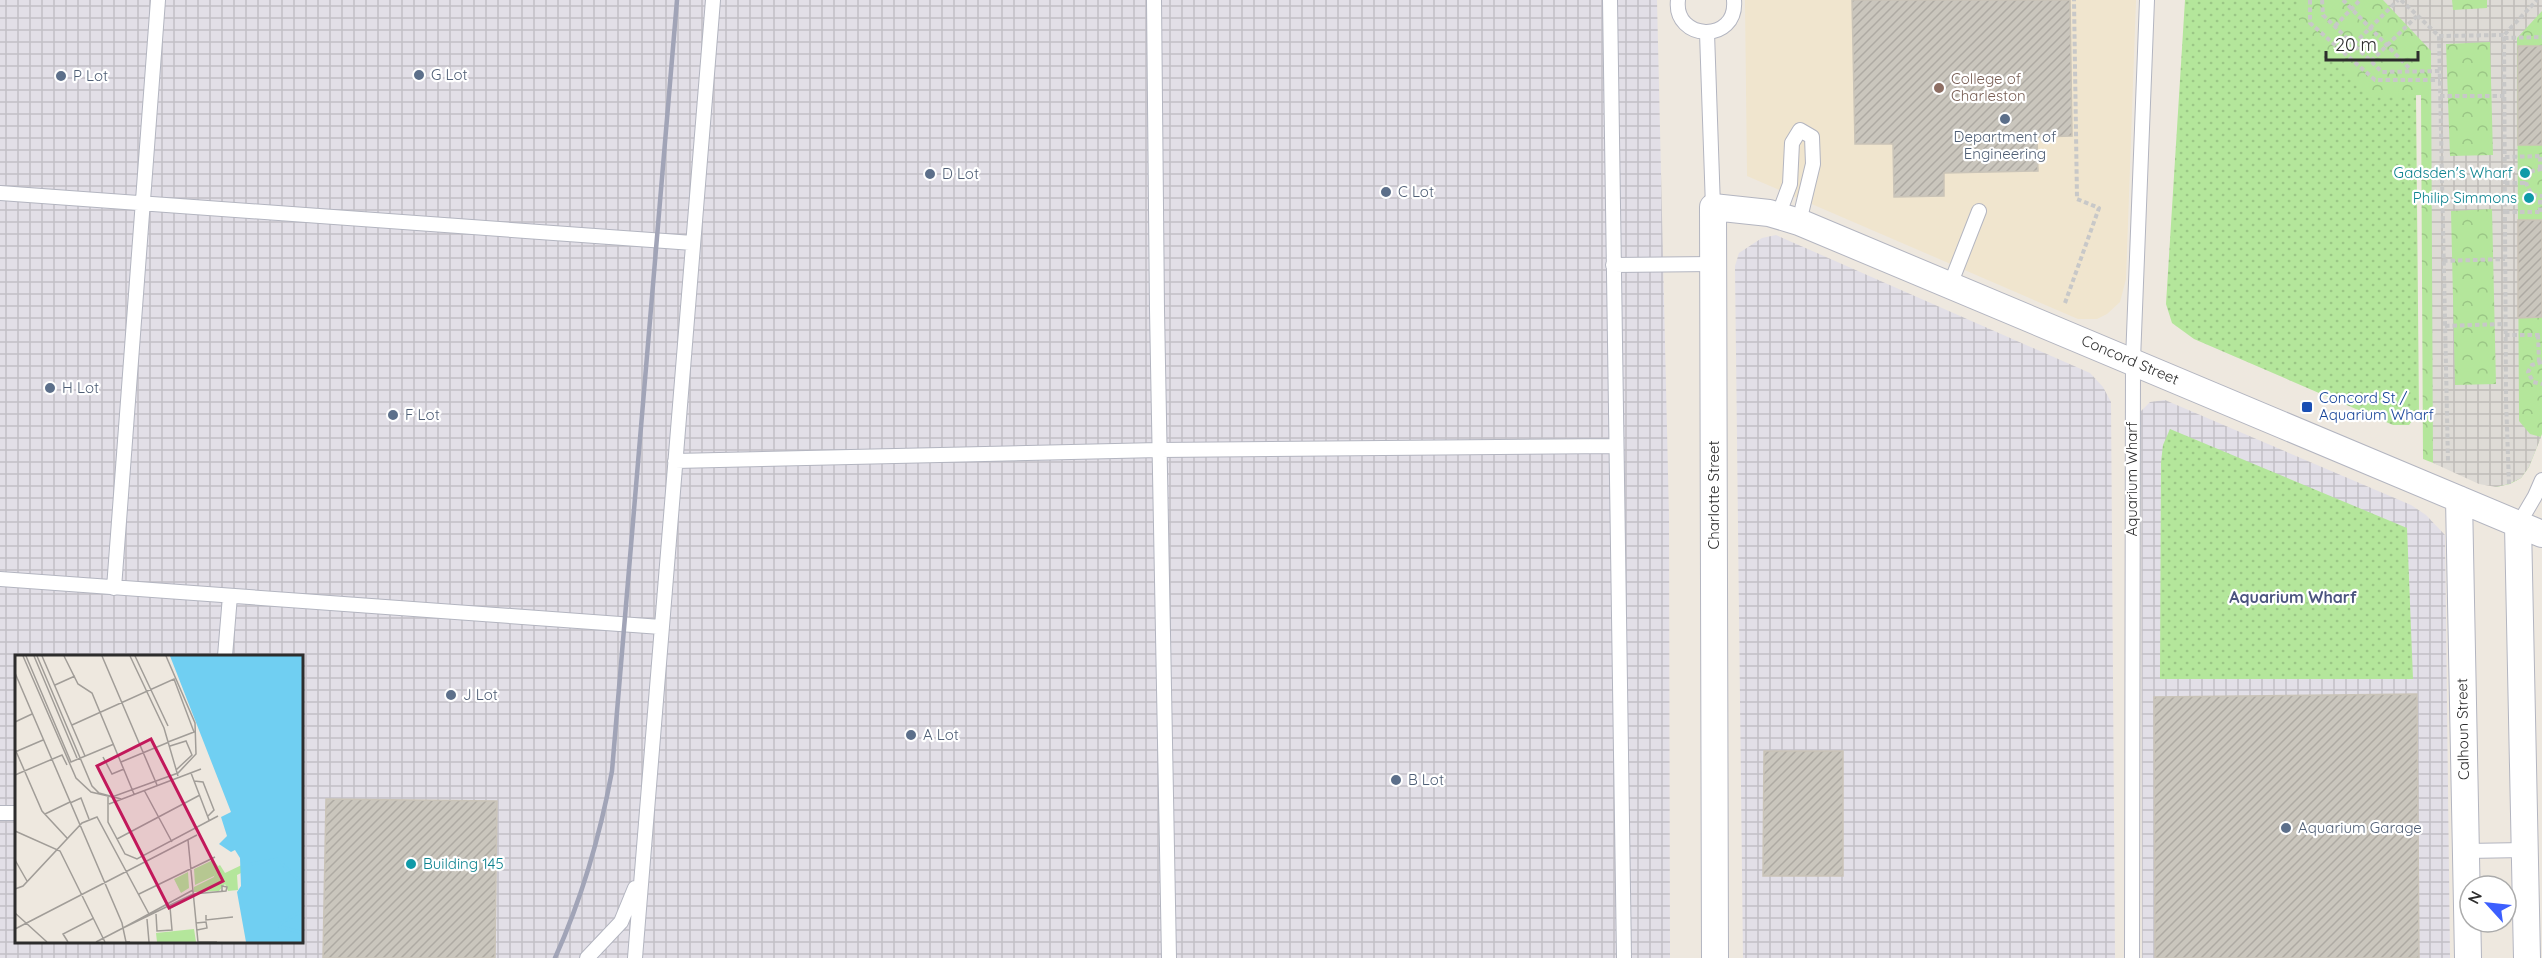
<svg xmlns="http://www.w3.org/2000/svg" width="2542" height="958" viewBox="0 0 2542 958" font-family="Quicksand,sans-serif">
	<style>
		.industrial { fill: url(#industrial-grid); fill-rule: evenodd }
		.education { fill: #f0e5ce }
		.grass { fill: url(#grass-dots) }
		.park { fill: url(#park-crowns) }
		.plaza { fill: url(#plaza-grid); fill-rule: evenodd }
		.building { fill: url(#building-hatch); stroke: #cac4b8; stroke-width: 1.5 }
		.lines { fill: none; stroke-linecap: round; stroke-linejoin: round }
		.service-casing { stroke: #b3b5c0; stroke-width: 16 }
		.minor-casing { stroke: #b3b5c0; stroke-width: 28 }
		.path { stroke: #c8c8c8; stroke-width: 4; stroke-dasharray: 4.5 3; stroke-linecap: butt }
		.service { stroke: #fff; stroke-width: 14 }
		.minor { stroke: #fff; stroke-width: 26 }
		.rail { stroke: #a1a4b7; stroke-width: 4.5 }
		.service-dot { fill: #5c6f8a; stroke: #fff; stroke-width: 2 }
		.education-dot { fill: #8d6e63; stroke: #fff; stroke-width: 2 }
		.culture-dot { fill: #0f9aa8; stroke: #fff; stroke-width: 2 }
		.transit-dot { fill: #1a4fb4; stroke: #fff; stroke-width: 2 }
		.labels { text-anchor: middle; stroke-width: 4.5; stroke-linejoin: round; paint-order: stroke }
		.service-label { font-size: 15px; fill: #4e5e75; stroke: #fff; text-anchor: start }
		.education-label { font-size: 15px; fill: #785e54; stroke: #fff; text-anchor: start }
		.culture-label { font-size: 15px; fill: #0d838f; stroke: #fff; text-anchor: end }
		.street-label { font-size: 15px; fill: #2d2d2d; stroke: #fff }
		.transit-label { font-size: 15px; fill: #164399; stroke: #fff; text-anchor: start }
		.neighbourhood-label { font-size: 16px; font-weight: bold; fill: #4b547f; stroke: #fff }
		.inset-river { fill: none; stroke: #70cff2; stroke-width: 3 }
		.inset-road { fill: none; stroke: #a19d98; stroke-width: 1.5 }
		.view { fill: #c2185b; fill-opacity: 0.15; stroke: #c2185b; stroke-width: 3 }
		.inset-edge { fill: none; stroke: #2d2d2d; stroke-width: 3 }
	</style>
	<defs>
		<pattern id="industrial-grid" width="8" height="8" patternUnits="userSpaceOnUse" patternTransform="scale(1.5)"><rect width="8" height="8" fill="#e2dfe7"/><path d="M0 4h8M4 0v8" fill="none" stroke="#c2c0c6"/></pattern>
		<pattern id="grass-dots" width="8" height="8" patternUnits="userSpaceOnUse" patternTransform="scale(1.5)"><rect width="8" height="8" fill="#b4e69b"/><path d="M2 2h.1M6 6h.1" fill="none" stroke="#9bc686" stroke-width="1.8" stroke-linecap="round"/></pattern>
		<pattern id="park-crowns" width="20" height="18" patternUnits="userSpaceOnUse" patternTransform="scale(1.5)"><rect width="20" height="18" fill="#b4e69b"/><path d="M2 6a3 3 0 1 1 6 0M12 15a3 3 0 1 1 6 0" fill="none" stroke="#9bc686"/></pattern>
		<pattern id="plaza-grid" width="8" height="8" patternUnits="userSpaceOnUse" patternTransform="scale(1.5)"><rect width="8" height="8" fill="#dedbd6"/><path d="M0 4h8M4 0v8" fill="none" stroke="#bfbcb8"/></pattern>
		<pattern id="building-hatch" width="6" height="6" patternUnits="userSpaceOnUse" patternTransform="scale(1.5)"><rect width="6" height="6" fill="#cac6bd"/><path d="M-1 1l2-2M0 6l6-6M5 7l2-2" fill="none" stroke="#aeaaa3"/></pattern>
	</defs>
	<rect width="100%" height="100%" fill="#eee8df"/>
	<path class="industrial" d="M0 0H1657L1669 516 1670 958H0ZM16 656H302V942H16Z
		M1776 235 2090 373 2103 387 2111 402 2115 958H1743L1735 266 1739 253 1762 238Z
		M2165 400 2411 505 2426 515 2445 535 2450 958H2142L2141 411 2150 402Z"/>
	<path class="education" d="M1745 0H2136L2126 279 2120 302 2107 314 2097 319H2078L1747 176Z"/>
	<path class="grass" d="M2185 0H2305L2416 95 2419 412 2409 425H2393L2194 339 2172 323 2166 304Z
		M2170 429 2407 528 2413 679H2160L2161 462 2163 445Z"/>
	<path class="park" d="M2299 0H2542V434L2529 467 2521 478 2510 484 2496 487 2423 459 2421 95 2373 97 2299 22Z"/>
	<path class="plaza" d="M2383 0H2452L2453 10 2487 8V0H2542V11L2517 38 2519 421 2530 434 2541 437 2529 467 2521 478 2509 484 2496 487 2479 484 2433 463 2431 51ZM2490 42 2493 155 2450 156 2446 44ZM2492 209 2496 384 2455 385 2451 211Z"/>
	<path class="building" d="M1852 0H2070L2072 136 2037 137 2038 171 1944 173V196L1894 197 1893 144H1855Z
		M2518 46H2542V145H2518Z
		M2518 220H2542V317L2518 318Z
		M2417 694 2419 958H2155L2154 697Z
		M1764 751H1843V876H1763Z
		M326 799 497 801 495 958H323Z"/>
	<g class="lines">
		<g class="service-casing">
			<path id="service" d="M1154 0 1157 310 1169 958
				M1610 0 1624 958
				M1678 0C1673 41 1738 44 1734 0
				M1707 33 1713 207
				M0 193 693 243
				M1778 216 1790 184 1792 143 1800 130 1812 137 1813 164 1799 222
				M1613 265 1713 264
				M1950 285 1979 211
				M675 461 1159 450 1615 446
				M2518 525 2535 496 2542 480
				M0 579 661 627
				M114 588 158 0
				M225 656 230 596
				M0 813H16
				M2466 851 2525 850
				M587 958 621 922 635 888
				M635 958 713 0
				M2132 958 2133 360 2147 0"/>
		</g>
		<g class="minor-casing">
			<path id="minor" d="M2459 499 2468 958
				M2518 525 2527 958
				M1715 958 1713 207 1769 213 1799 222 2542 534"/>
		</g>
		<path class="path" d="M2310 0V23L2375 80H2440
			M2322 0 2323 15 2382 72 2440 71
			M2343 0 2411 70
			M2401 0 2439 36 2448 463
			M2335 26 2360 0
			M2439 36 2504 35
			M2504 38 2542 37
			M2354 44 2398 0
			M2371 61 2417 16
			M2440 96H2505
			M2505 157 2542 156
			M2540 169V156
			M2542 169 2532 171 2526 183 2532 195 2542 196
			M2505 183H2526
			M2505 212H2542
			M2540 212V197
			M2443 261 2505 259
			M2065 303 2099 208 2077 199 2074 0
			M2445 326 2505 324
			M2505 335H2542
			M2538 335 2539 362
			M2542 362 2532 365 2528 372 2533 382 2542 384
			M2509 484 2506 400 2504 35 2537 0"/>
		<use href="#service" class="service"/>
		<use href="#minor" class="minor"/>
		<path class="rail" d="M555 958C582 898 600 836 612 771L677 0"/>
	</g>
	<g class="service-dot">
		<circle cx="419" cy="75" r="6"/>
		<circle cx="61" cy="76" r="6"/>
		<circle cx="2005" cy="119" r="6"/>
		<circle cx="930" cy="174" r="6"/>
		<circle cx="1386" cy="192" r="6"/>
		<circle cx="50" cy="388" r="6"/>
		<circle cx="393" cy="415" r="6"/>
		<circle cx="451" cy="695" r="6"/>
		<circle cx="911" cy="735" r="6"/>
		<circle cx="1396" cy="780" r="6"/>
		<circle cx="2286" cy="828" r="6"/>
	</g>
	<circle class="education-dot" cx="1939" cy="88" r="6"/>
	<g class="culture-dot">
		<circle cx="2525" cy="173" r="6"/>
		<circle cx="2529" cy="198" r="6"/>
		<circle cx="411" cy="864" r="6"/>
	</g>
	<rect class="transit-dot" x="2301" y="401" width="12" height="12" rx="3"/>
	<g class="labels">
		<g class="service-label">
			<text x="431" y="80">G Lot</text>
			<text x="73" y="81">P Lot</text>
			<text x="2005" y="142" text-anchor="middle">Department of<tspan x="2005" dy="17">Engineering</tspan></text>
			<text x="942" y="179">D Lot</text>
			<text x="1398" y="197">C Lot</text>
			<text x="62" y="393">H Lot</text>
			<text x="405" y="420">F Lot</text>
			<text x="463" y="700">J Lot</text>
			<text x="923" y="740">A Lot</text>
			<text x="1408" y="785">B Lot</text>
			<text x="2298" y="833">Aquarium Garage</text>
		</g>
		<g class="education-label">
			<text x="1951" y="84">College of<tspan x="1951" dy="17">Charleston</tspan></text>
		</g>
		<g class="culture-label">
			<text x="2513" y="178">Gadsden's Wharf</text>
			<text x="2517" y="203">Philip Simmons</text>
			<text x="423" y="869" text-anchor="start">Building 145</text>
		</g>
		<g class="street-label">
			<text transform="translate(2130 360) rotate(23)" y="5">Concord Street</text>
			<text transform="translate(2132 479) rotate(-90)" y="5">Aquarium Wharf</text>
			<text transform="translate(1714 495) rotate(-90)" y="5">Charlotte Street</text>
			<text transform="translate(2463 729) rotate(-91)" y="5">Calhoun Street</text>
		</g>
		<g class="transit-label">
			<text x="2319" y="403">Concord St /<tspan x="2319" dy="17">Aquarium Wharf</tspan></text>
		</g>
		<g class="neighbourhood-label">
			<text x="2293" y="603">Aquarium Wharf</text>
		</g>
	</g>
	<g transform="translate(15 655)">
		<rect width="288" height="288" fill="#eee8df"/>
		<path d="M198 205 203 211 199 221 180 230 179 214ZM173 217 174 233 166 238 159 224Z" fill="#b4e69b"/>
		<path d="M233 207 236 213 222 220 223 235 213 236 210 229 204 236 179 237V232L199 222 200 213 205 210 210 218ZM179 274 181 287H142L141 278Z" fill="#b4e69b"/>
		<path d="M155 1H288V287H231L222 237 226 231 225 203 220 195 216 197 204 189 212 181 206 162 216 157Z" fill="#70cff2"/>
		<path class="inset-river" d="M236 209 262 204 288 229M263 270 288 255M263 271 288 278"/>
		<path class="inset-road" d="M8 1 61 123 76 137 97 142 163 118 181 99 180 68 151 1M11 1 56 107 99 89M19 1 62 103M22 1 77 131 84 138 106 144M27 1 70 101M49 1 63 29 77 38 119 139M87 1 142 130M115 1 149 73 163 121M120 1 153 71M0 18 107 268 108 273 81 287M40 30 60 21M0 67 17 59M57 70 159 24 179 77 153 87M155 91 171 86 177 100 161 115M0 94 27 156 52 183M0 97 28 85M88 102 97 119 109 114M106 107 154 87M176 118 194 165M0 120 47 100 52 110M179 126 188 127 199 155 193 161M129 135 157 187M93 142V167L110 199 122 204 203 161M55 148 66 143 74 164M94 149 186 114M30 159 55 147M0 176 45 196 90 287M102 184 185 140M173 185 183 287M0 205 12 226M0 234 8 231 67 168 82 162 134 259M178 235 108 273 178 239 211 236 212 232 207 231V236M124 239 200 202M0 258 32 287M141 259 142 276 157 275 155 252M191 260V265L218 262M132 264 134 287M181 268 191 267 192 273 182 275M108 273 111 287H115M0 274 182 180M53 287 48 279 79 263M183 287H202"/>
		<path class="view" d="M136 84 208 226 154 253 82 111Z"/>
		<rect width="288" height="288" class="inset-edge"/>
	</g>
	<g transform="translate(2488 904) rotate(297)"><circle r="28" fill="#ffffff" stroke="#ababab" stroke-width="1.5"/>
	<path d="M0-4.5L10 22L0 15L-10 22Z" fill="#3c5ffe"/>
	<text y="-9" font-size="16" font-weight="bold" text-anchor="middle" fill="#2d2d2d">N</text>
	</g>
	<path d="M2326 51v9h92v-9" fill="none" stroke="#2d2d2d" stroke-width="3"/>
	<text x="2335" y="51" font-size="18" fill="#2d2d2d" stroke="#ffffff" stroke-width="4.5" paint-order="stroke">20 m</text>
</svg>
